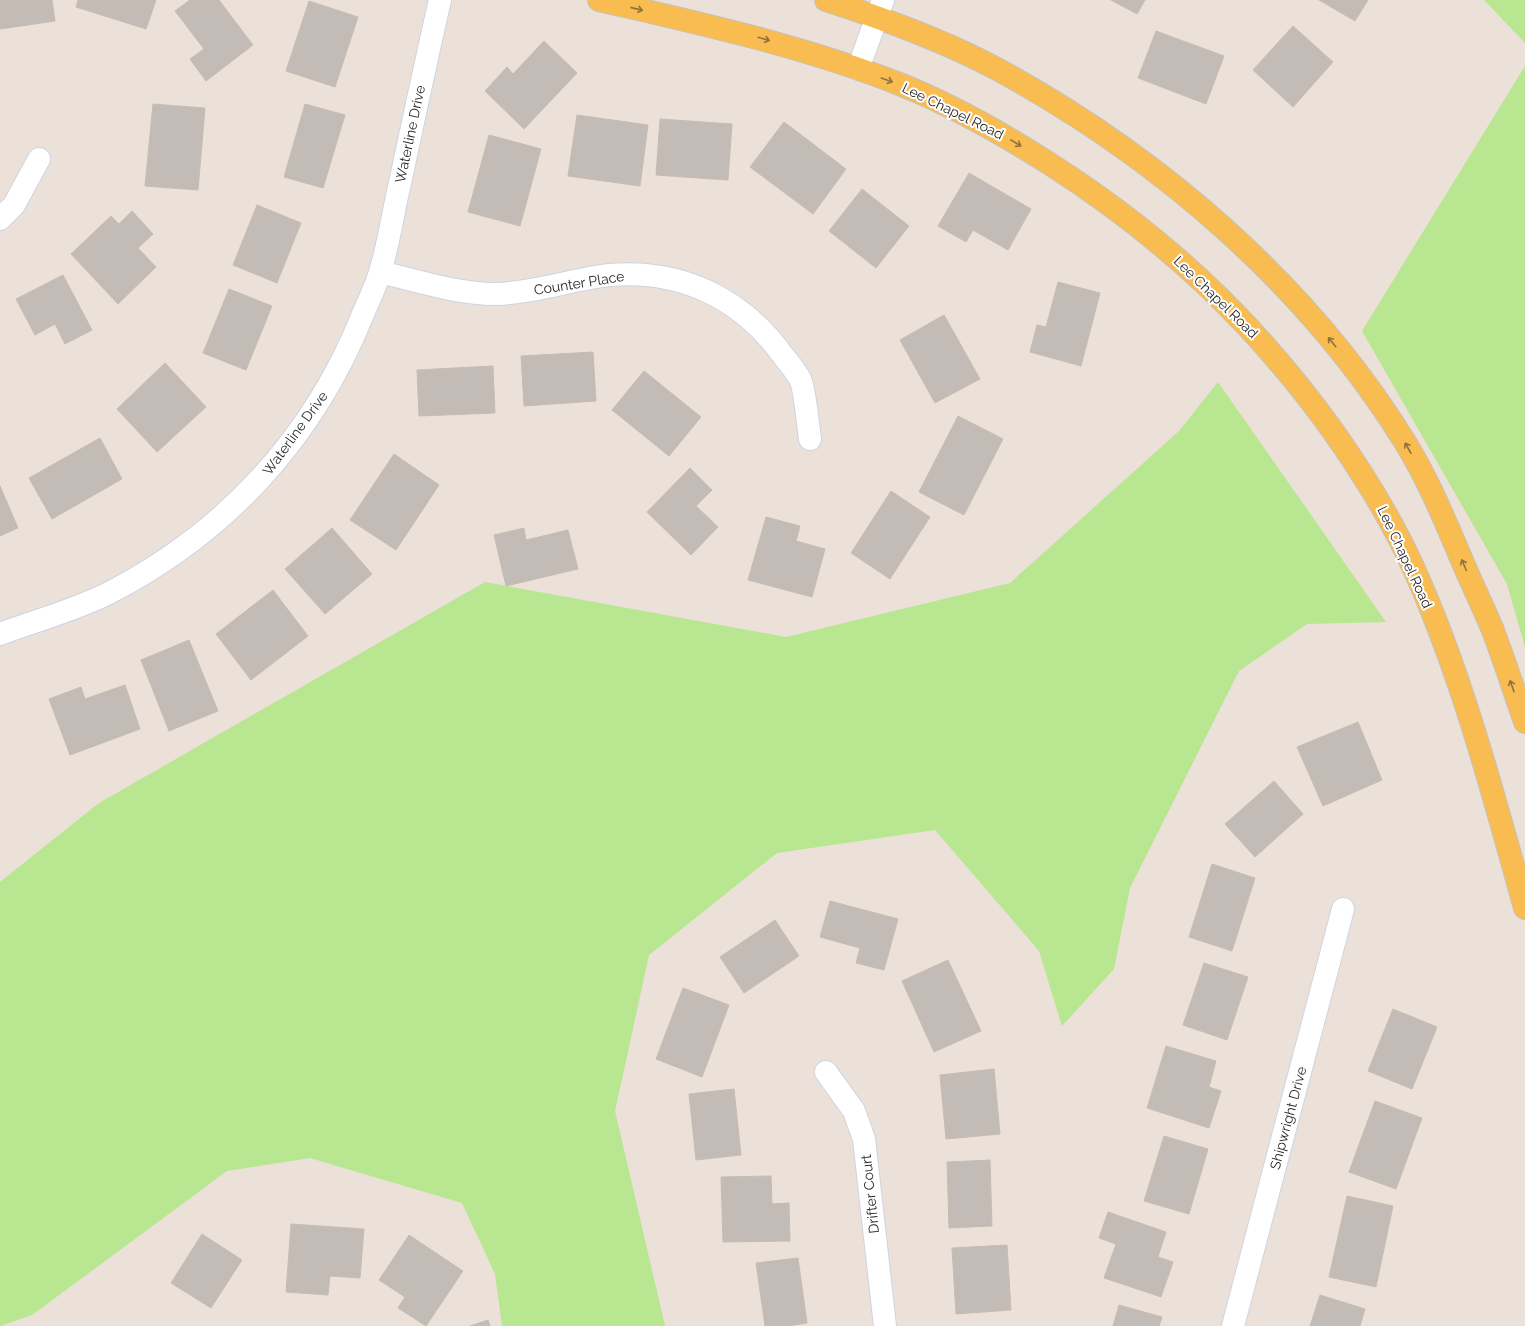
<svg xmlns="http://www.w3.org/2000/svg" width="1525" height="1326" viewBox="0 0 1525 1326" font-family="Raleway,sans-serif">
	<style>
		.green { fill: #b8e691 }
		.building { fill: #c3bbb5; stroke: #c6bdb2 }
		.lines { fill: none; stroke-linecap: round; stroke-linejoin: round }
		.minor-casing { stroke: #cdd4e2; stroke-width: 24 }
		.major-casing { stroke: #c3c3c3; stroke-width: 24 }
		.minor { stroke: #fff; stroke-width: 22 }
		.major { stroke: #f8bc51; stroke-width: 22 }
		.oneway { stroke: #90723c }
		.labels { text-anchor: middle; stroke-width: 4; stroke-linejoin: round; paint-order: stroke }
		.street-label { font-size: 14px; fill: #282828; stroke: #fff }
	</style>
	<rect width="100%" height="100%" fill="#ebe1d8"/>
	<path class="green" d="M1484 0H1525V43Z
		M1525 66V647L1507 584 1362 331Z
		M1218 382 1386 622 1307 624 1239 671 1130 888 1114 969 1062 1026 1039 951 935 830 777 853 649 955 615 1111 665 1326H502L495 1274 462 1203 310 1158 227 1171 32 1315 0 1326V882L99 803 485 582 786 637 1010 583 1179 431Z"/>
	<path class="building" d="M0 0H52L55 21 0 29Z
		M78 0H156L146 29 76 7Z
		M190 0H219L253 45 206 81 190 59 204 49 175 11Z
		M1111 0H1145L1137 14Z
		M1319 0H1368L1355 21Z
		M309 1 358 17 335 87 286 71Z
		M1293 26 1333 62 1293 107 1253 70Z
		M1156 31 1224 56 1206 104 1138 78Z
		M544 41 577 73 524 129 485 91 507 67 513 74Z
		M153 104 205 108 198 190 145 186Z
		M305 104 345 115 323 188 284 177Z
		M577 115 648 125 640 186 568 176Z
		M660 119 732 124 728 180 656 175Z
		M784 122 846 169 813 214 750 167Z
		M489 135 541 149 520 226 468 212Z
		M969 173 1031 209 1008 250 973 230 966 242 938 226Z
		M862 189 909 226 876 268 829 231Z
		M257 205 301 223 277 283 233 265Z
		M132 211 153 234 138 248 156 267 118 304 71 254 111 216 119 224Z
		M63 275 92 330 65 344 55 324 35 335 16 299Z
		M1058 282 1100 293 1081 366 1030 352 1037 325 1046 327Z
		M229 289 272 306 246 370 203 353Z
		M944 315 980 379 935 403 900 340Z
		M593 352 596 401 524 406 521 356Z
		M165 363 206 407 157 452 117 409Z
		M493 366 495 413 419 416 417 370Z
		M644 371 701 417 669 456 612 410Z
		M958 416 1003 439 964 515 919 492Z
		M100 438 122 479 52 519 29 478Z
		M394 454 439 485 396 550 350 520Z
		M690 468 712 490 696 506 718 527 691 555 647 512Z
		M0 486 18 528 0 536Z
		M891 491 930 517 890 579 851 553Z
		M766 517 800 526 796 541 825 549 812 597 748 580Z
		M332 528 372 574 325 614 285 569Z
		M524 528 526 540 568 530 578 569 506 586 494 535Z
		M273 590 308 636 251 680 216 634Z
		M189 640 218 711 169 731 141 660Z
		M125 685 140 729 70 755 49 699 81 687 85 699Z
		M1358 722 1382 780 1323 806 1297 747Z
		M1274 781 1303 814 1255 857 1225 824Z
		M1212 864 1255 878 1232 951 1189 937Z
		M830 901 898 919 884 970 856 963 860 948 820 937Z
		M775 920 799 956 744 993 720 957Z
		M948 960 981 1031 934 1052 902 981Z
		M1204 963 1248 977 1227 1040 1183 1025Z
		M683 988 729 1005 702 1077 656 1059Z
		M1393 1009 1437 1027 1412 1089 1368 1071Z
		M1166 1046 1216 1061 1209 1087 1221 1091 1209 1128 1147 1108Z
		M994 1069 1000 1134 946 1139 940 1075Z
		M734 1089 741 1155 696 1160 689 1094Z
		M1375 1101 1422 1118 1396 1189 1349 1172Z
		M1164 1136 1208 1149 1189 1214 1144 1201Z
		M990 1160 992 1226 949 1228 947 1162Z
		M771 1176 772 1204 789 1203 790 1241 723 1242 721 1177Z
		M1347 1196 1393 1206 1376 1287 1329 1277Z
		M1108 1212 1166 1232 1158 1257 1173 1262 1161 1297 1104 1278 1116 1244 1099 1238Z
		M291 1224 364 1229 360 1278 330 1276 328 1295 286 1292Z
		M202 1234 242 1260 211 1308 171 1283Z
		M409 1235 463 1271 426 1326 398 1308 405 1297 379 1280Z
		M1007 1245 1011 1310 956 1314 952 1248Z
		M798 1258 807 1323 788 1326H765L756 1263Z
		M1320 1295 1365 1309 1360 1326H1310Z
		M1119 1305 1162 1317 1159 1326H1113Z
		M488 1320 490 1326H470Z"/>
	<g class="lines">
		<g class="minor-casing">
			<path id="minor" d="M858 69 883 0
				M0 219 14 205 39 159
				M380 272C418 281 457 294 496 294 535 293 572 279 610 275 682 269 743 299 784 357 790 364 796 372 800 379 805 388 808 427 810 439
				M0 634C37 620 73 611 109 593 227 532 314 437 363 314 369 300 376 286 380 272 389 243 393 212 400 183 413 122 426 61 440 0
				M826 1072 854 1111 864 1139 885 1326
				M1233 1326 1343 909"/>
		</g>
		<g class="major-casing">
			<path id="major" d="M599 0C702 24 804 46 902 85 954 106 1003 134 1050 164 1164 237 1254 321 1333 431 1364 475 1392 520 1414 569 1463 678 1493 794 1525 908
				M826 0C885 19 943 40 997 69 1159 157 1308 285 1405 442 1429 481 1446 523 1464 565 1473 586 1483 607 1492 628 1504 659 1514 691 1525 722"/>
		</g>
		<use href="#minor" class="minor"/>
		<use href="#major" class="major"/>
	</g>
	<defs><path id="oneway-shaft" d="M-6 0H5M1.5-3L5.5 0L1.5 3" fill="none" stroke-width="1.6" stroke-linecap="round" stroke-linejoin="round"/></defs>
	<g class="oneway">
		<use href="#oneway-shaft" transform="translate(637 9) rotate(13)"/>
		<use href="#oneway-shaft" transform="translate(764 39) rotate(16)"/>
		<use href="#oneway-shaft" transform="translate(887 80) rotate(20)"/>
		<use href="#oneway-shaft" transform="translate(1016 143) rotate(31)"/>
		<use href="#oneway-shaft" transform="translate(1332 342) rotate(-129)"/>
		<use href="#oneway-shaft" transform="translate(1408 448) rotate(-119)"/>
		<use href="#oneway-shaft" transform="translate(1464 565) rotate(-113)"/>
		<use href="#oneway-shaft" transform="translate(1512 686) rotate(-109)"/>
	</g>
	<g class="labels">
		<g class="street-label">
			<text transform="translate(953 111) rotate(26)" y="5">Lee Chapel Road</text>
			<text transform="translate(410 134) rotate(-78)" y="5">Waterline Drive</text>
			<text transform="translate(579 283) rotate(-9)" y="5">Counter Place</text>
			<text transform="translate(1216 297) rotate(44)" y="5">Lee Chapel Road</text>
			<text transform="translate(295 433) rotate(-54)" y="5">Waterline Drive</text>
			<text transform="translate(1405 557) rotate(65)" y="5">Lee Chapel Road</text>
			<text transform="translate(1288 1118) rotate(-75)" y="5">Shipwright Drive</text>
			<text transform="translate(870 1194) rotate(-96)" y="5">Drifter Court</text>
		</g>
	</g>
</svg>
